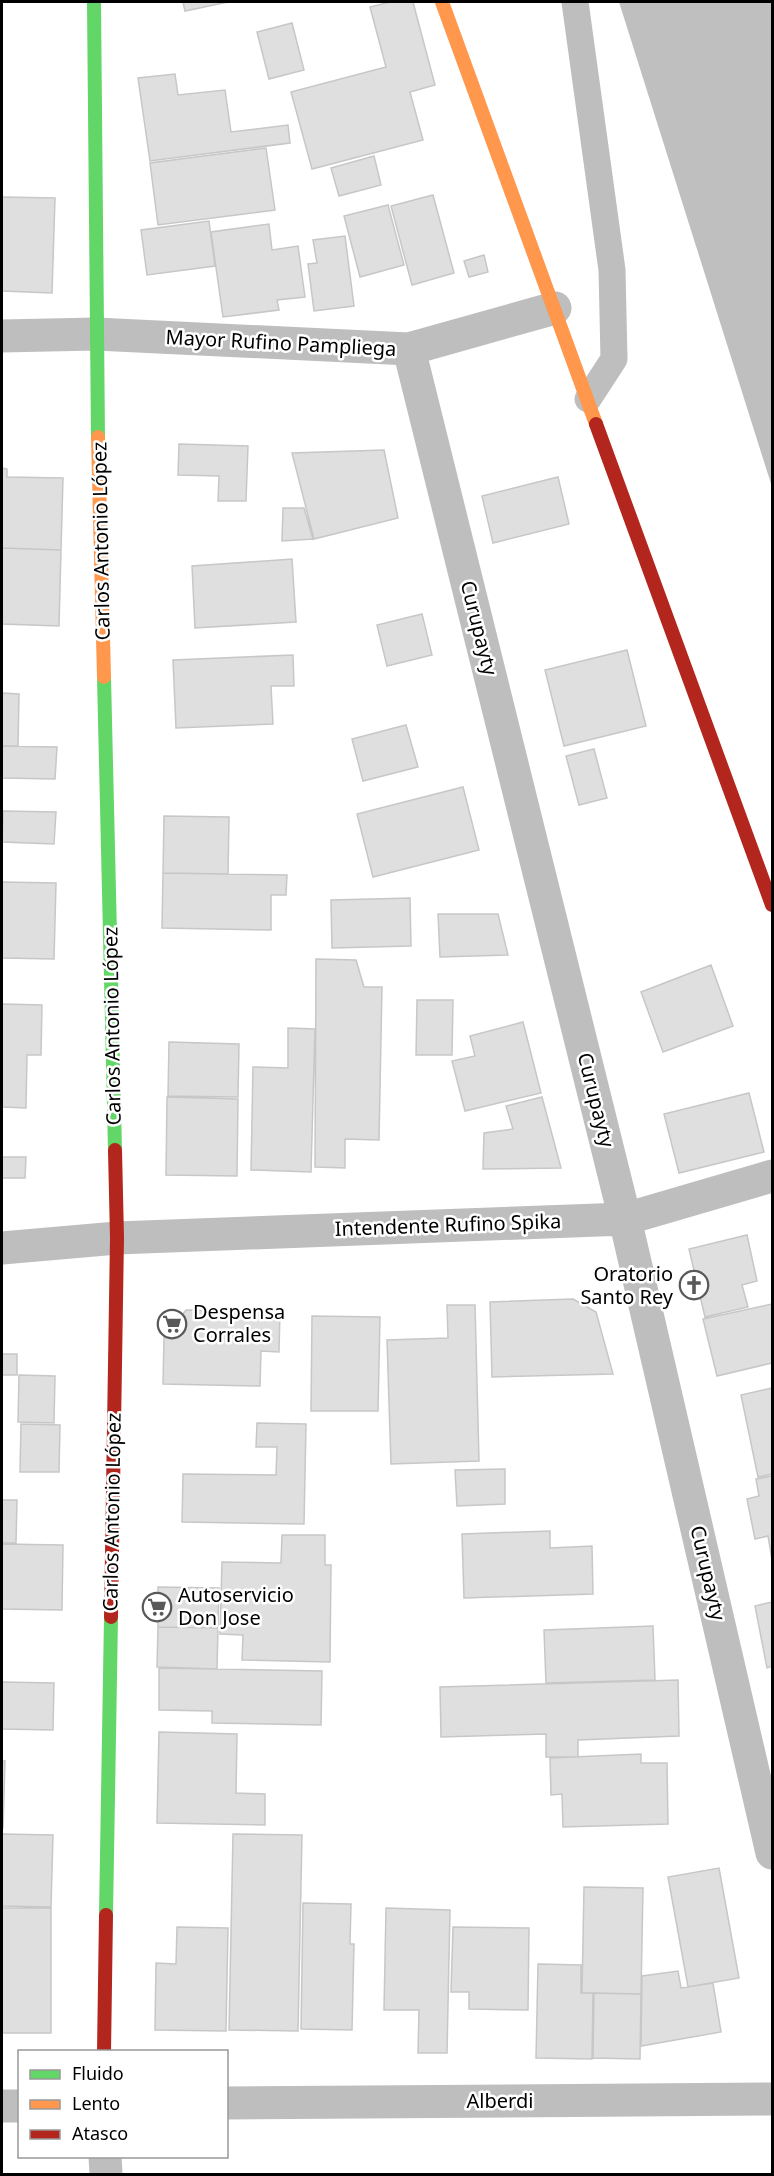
<svg xmlns="http://www.w3.org/2000/svg" width="774" height="2176" viewBox="0 0 774 2176" font-family="'Noto Sans',sans-serif">
	<style>
		.water { fill: #bfbfbf }
		.building { fill: #dfdfdf; stroke: #c7c7c7; stroke-width: 1.5 }
		.lines { fill: none; stroke-linecap: round; stroke-linejoin: round }
		.lane { stroke: #bebebe; stroke-width: 27 }
		.street { stroke: #bebebe; stroke-width: 33 }
		.fast { stroke: #63d668; stroke-width: 14 }
		.slow { stroke: #ff974d; stroke-width: 14 }
		.jam { stroke: #b3261e; stroke-width: 14 }
		.labels { text-anchor: middle; stroke-width: 5; stroke-linejoin: round; paint-order: stroke }
		.street-label { font-size: 20px; fill: #000; stroke: #fff }
		.poi-label { font-size: 20px; fill: #000; stroke: #fff; text-anchor: start }
	</style>
	<rect width="100%" height="100%" fill="#fff"/>
	<path class="water" d="M619 2H772V487Z"/>
	<path class="building" d="M183 2H228L185 11Z
		M390 2H413L435 85 410 92 423 140 312 169 291 92 386 67 370 7Z
		M292 23 304 70 269 79 257 32Z
		M175 74 178 95 225 90 231 132 288 125 290 143 150 161 138 78Z
		M266 148 275 210 158 225 150 163Z
		M374 156 381 185 339 196 331 168Z
		M433 195 454 273 412 285 391 206Z
		M2 197 55 198 52 293 2 291Z
		M388 205 404 265 360 277 344 216Z
		M209 221 215 266 147 275 141 230Z
		M269 224 272 250 298 246 305 297 277 300 279 310 223 317 211 232Z
		M345 236 354 306 314 311 308 264 317 263 313 240Z
		M484 255 488 272 469 277 464 261Z
		M179 444 248 446 246 501H218L219 476 178 475Z
		M384 450 398 518 314 539 292 453Z
		M2 468 7 469V477L63 478 61 550 2 548Z
		M558 477 569 524 493 543 482 496Z
		M283 508H304L313 539 282 541Z
		M2 548 61 550 59 626 2 624Z
		M292 559 296 622 195 628 192 566Z
		M422 614 432 655 387 666 377 625Z
		M627 650 646 726 564 746 545 670Z
		M293 655 294 686H271L273 724 176 728 173 660Z
		M2 693 19 694 18 746H2Z
		M406 725 418 767 363 781 352 739Z
		M2 746 57 747 55 779 2 778Z
		M594 749 607 798 579 805 566 756Z
		M463 787 479 850 373 877 357 814Z
		M3 811 56 812 54 844 2 842Z
		M164 816 229 817 228 874 163 873Z
		M163 873 287 875 286 895H271V930L162 928Z
		M2 882 56 883 54 959 2 958Z
		M410 898 411 946 332 948 331 900Z
		M438 914H498L508 955 440 957Z
		M316 959 356 960 364 987H382L379 1140 345 1139V1168L315 1167Z
		M711 965 733 1026 663 1052 641 992Z
		M417 1000H453L452 1055H416Z
		M2 1004 42 1005 41 1055H27L26 1108 2 1107Z
		M523 1022 541 1093 465 1111 452 1061 475 1056 470 1036Z
		M288 1028 315 1029 311 1172 251 1170 253 1067 288 1068Z
		M169 1042 239 1044 238 1097 168 1096Z
		M749 1093 764 1152 679 1173 664 1114Z
		M167 1097 238 1099 237 1176 166 1175Z
		M542 1097 561 1168 483 1169 484 1133 513 1129 506 1106Z
		M2 1157H26L25 1178H2Z
		M747 1235 757 1281 742 1285 748 1307 705 1317 689 1249Z
		M573 1299 596 1312 613 1374 492 1377 490 1302Z
		M772 1304V1363L717 1376 703 1319Z
		M447 1305H475L479 1461 391 1464 387 1340 448 1338Z
		M186 1310 280 1311 279 1352 261 1351 260 1386 163 1384 164 1338Z
		M312 1316 380 1317 378 1411H311Z
		M2 1354H17V1375H2Z
		M19 1375 55 1376 54 1423 18 1422Z
		M772 1388V1474L758 1477 741 1395Z
		M257 1423 306 1424 304 1524 182 1522 183 1474 276 1475 277 1447H256Z
		M21 1424 60 1425 59 1472H20Z
		M505 1469V1504L457 1506 455 1470Z
		M772 1476V1560L768 1536 755 1539 747 1499 759 1496 756 1479Z
		M2 1500H17L16 1543H2Z
		M550 1531V1548L592 1546 593 1594 464 1598 462 1534Z
		M282 1535H325V1565H331L330 1662 242 1660 243 1635 220 1634 222 1562 281 1563Z
		M2 1544 63 1545 62 1610 2 1609Z
		M158 1587 219 1588 218 1628 158 1627Z
		M772 1602V1666L767 1668 755 1606Z
		M653 1626 655 1680 546 1683 544 1630Z
		M158 1627 218 1628 217 1669 157 1667Z
		M159 1668 322 1671 321 1725 212 1723V1711L159 1710Z
		M678 1680 679 1736 578 1740V1757H546V1734L441 1737 440 1687Z
		M2 1682 54 1683 53 1730 2 1729Z
		M159 1732 237 1734 236 1793 265 1794V1825L157 1823Z
		M641 1754V1763H667L668 1824 563 1827 562 1794 551 1795 550 1758Z
		M2 1761H5L3 1828H2Z
		M2 1834 53 1835 51 1907 2 1906Z
		M233 1834 302 1835 298 2031 229 2030Z
		M719 1868 739 1978 688 1987 668 1877Z
		M584 1887 643 1888 641 1994 582 1993Z
		M303 1903 351 1904 350 1944H354L352 2030 301 2029Z
		M2 1908H51V2033H2Z
		M386 1908 450 1910 447 2053H418L419 2010H384Z
		M177 1927 228 1928 226 2031 155 2030 156 1963 176 1964Z
		M453 1927 529 1928 528 2010 469 2009V1992H451Z
		M538 1964 581 1965V1993H593L592 2059 536 2058Z
		M678 1971 681 1988 713 1983 721 2032 641 2046 642 1976Z
		M594 1993 641 1994 640 2059 593 2058Z"/>
	<g class="lines">
		<path class="lane" d="M575 2 612 270 614 359 588 399"/>
		<path class="street" d="M2 336 96 334 409 349 555 308
			M409 349 625 1219 772 1853
			M2 1248 117 1238 625 1219 772 1176
			M226 2103 772 2099
			M2 2106H20
			M105 2156 106 2174"/>
		<path class="fast" d="M94 2 98 437
			M104 677 115 1150
			M106 1915 111 1617"/>
		<path class="slow" d="M442 2 596 424
			M98 437 104 677"/>
		<path class="jam" d="M596 424 772 905
			M111 1617 117 1238 115 1150
			M104 2052 106 1915"/>
	</g>
	<defs>
		<g id="church-ring" transform="scale(1.5)"><circle r="9.5" fill="#fff" stroke="#595959" stroke-width="1.5"/><path d="M-1.2-6h2.4v3.5h3.3v2.4h-3.3V6h-2.4V-.1h-3.3v-2.4h3.3Z" fill="#595959"/></g>
		<g id="supermarket-ring" transform="scale(1.5)"><circle r="9.5" fill="#fff" stroke="#595959" stroke-width="1.5"/><path d="M-6-5.5h2.5l.6 2H6L4.5 2H-2.5L-4.4-4H-6ZM-1.5 3.2a1.3 1.3 0 1 0 .1 0ZM3 3.2a1.3 1.3 0 1 0 .1 0Z" fill="#595959"/></g>
	</defs>
	<g fill-rule="evenodd">
		<use href="#church-ring" x="694" y="1285"/>
		<use href="#supermarket-ring" x="172" y="1324"/>
		<use href="#supermarket-ring" x="157" y="1607"/>
	</g>
	<g class="labels">
		<g class="street-label">
			<text transform="translate(281 343) rotate(3)" y="7">Mayor Rufino Pampliega</text>
			<text transform="translate(101 541) rotate(-91)" y="7">Carlos Antonio López</text>
			<text transform="translate(479 628) rotate(76)" y="7">Curupayty</text>
			<text transform="translate(112 1026) rotate(-91)" y="7">Carlos Antonio López</text>
			<text transform="translate(596 1100) rotate(76)" y="7">Curupayty</text>
			<text transform="translate(448 1225) rotate(-2)" y="7">Intendente Rufino Spika</text>
			<text transform="translate(112 1512) rotate(-89)" y="7">Carlos Antonio López</text>
			<text transform="translate(708 1573) rotate(77)" y="7">Curupayty</text>
			<text x="500" y="2108">Alberdi</text>
		</g>
		<g class="poi-label">
			<text x="673" y="1281" text-anchor="end">Oratorio<tspan x="673" dy="23">Santo Rey</tspan></text>
			<text x="193" y="1319">Despensa<tspan x="193" dy="23">Corrales</tspan></text>
			<text x="178" y="1602">Autoservicio<tspan x="178" dy="23">Don Jose</tspan></text>
		</g>
	</g>
	<rect width="774" height="2176" fill="none" stroke="#000000" stroke-width="6"/>
	<rect x="18" y="2050" width="210" height="108" fill="#ffffff" stroke="#999999" stroke-width="1.5"/>
	<rect x="30" y="2070" width="30" height="9" fill="#63d668" stroke="#999999" stroke-width="1.5"/>
	<text x="72" y="2080" font-size="18" fill="#000000">Fluido</text>
	<rect x="30" y="2100" width="30" height="9" fill="#ff974d" stroke="#999999" stroke-width="1.5"/>
	<text x="72" y="2110" font-size="18" fill="#000000">Lento</text>
	<rect x="30" y="2130" width="30" height="9" fill="#b3261e" stroke="#999999" stroke-width="1.5"/>
	<text x="72" y="2140" font-size="18" fill="#000000">Atasco</text>
</svg>
